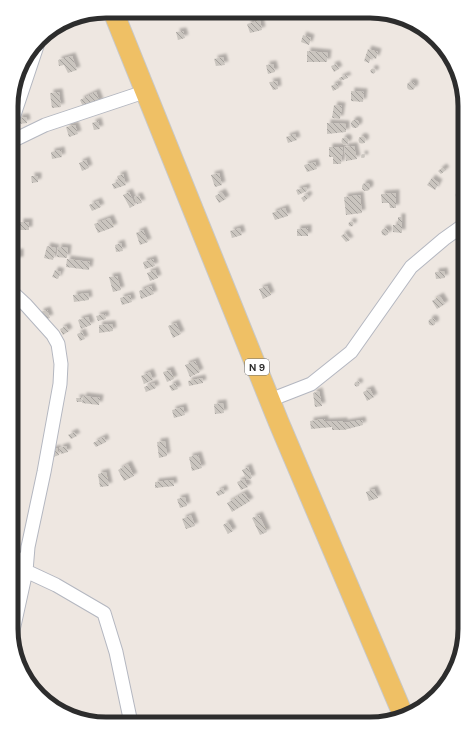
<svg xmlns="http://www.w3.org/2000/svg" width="476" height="735" viewBox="0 0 476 735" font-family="'DM Sans',sans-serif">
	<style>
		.building { fill: url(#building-back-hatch); filter: url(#shadow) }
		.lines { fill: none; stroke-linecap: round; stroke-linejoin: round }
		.minor-casing { stroke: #b4b7c0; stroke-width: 15 }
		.primary-casing { stroke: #c8c8c8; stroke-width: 22 }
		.minor { stroke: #fff; stroke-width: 13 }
		.primary { stroke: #efc065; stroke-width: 20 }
		.labels { text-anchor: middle; stroke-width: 3.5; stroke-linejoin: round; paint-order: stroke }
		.shield { fill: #fff; stroke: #6c6c6c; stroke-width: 1 }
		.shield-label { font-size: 10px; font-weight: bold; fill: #2d2d2d }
		.rim { fill: none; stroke: #2d2d2d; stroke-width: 5 }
	</style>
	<defs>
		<pattern id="building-back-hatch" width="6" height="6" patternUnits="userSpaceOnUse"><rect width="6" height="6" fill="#cac5bf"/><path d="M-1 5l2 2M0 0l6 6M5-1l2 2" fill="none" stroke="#a4a09c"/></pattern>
		<filter id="shadow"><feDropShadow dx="3.5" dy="-3.5" stdDeviation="1" flood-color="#0004"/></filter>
	</defs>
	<rect width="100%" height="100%" fill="#eee7e1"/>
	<path class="building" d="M260 20 262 30 250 33 247 24Z
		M183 31 185 38 178 40 176 32Z
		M303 35 311 38 309 45 301 42Z
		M368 49 378 52 376 59 371 57 369 63 364 61Z
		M307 51 328 53 327 62H307Z
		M72 56 77 70 68 73 64 65 59 66 58 60Z
		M223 57 225 65 216 66 214 59Z
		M273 64 275 72 268 74 266 65Z
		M336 64 339 69 334 72 331 66Z
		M370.5 71a2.5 2.5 0 1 1 5 0a2.5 2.5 0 1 1-5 0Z
		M346 75 348 78 340 81 339 78Z
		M277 81 278 89 273 90 269 82Z
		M407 86a4 4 0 1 1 8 0a4 4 0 1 1-8 0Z
		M337 83 339 88 333 91 331 86Z
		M351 91 364 92 363 102 351 101Z
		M59 92 61 107 52 108 50 93Z
		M96 92 100 102 84 109 80 100Z
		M334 105 342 106 340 119 332 118Z
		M26 117 27 123 19 124 18 118Z
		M351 124a4 4 0 1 1 8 0a4 4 0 1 1-8 0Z
		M98 121 100 129 94 130 92 123Z
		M327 123 346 124V132L327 134Z
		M75 125 78 134 69 137 66 127Z
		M295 134 297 140 288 143 286 137Z
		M358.5 140a3.5 3.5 0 1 1 7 0a3.5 3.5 0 1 1-7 0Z
		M341.5 141a3.5 3.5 0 1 1 7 0a3.5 3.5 0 1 1-7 0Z
		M354 146 357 159 346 161 344 147Z
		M329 147H343L341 164H333V157H329Z
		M61 150 62 157 52 159 51 152Z
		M361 156a2 2 0 1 1 4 0a2 2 0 1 1-4 0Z
		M86 160 89 168 82 171 79 163Z
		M315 162 317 169 307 172 304 165Z
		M443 167 446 170 441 174 438 171Z
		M219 173 222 185 215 187 211 175Z
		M123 174 126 185 114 189 112 184 119 181 117 176Z
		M31 176H38V182L32 183Z
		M432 178 439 183 435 190 427 185Z
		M362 187a4 4 0 1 1 8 0a4 4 0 1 1-8 0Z
		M306 187 307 191 298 195 296 190Z
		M129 192 135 205 130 208 123 195Z
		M222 192 226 199 219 203 215 196Z
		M455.5 195a2.5 2.5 0 1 1 5 0a2.5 2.5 0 1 1-5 0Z
		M396 193V208H390L389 203H382L381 194Z
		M307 194 309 197 304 202 301 198Z
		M360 195 362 213 346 215 344 197Z
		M139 196 142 203 137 204 134 197Z
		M98 201 101 207 92 211 89 205Z
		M285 208 288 216 275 220 272 213Z
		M398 217H402V233L393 232V225H398Z
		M110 218 114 227 98 233 94 224Z
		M348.5 224a2.5 2.5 0 1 1 5 0a2.5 2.5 0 1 1-5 0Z
		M20 222H29V230H20Z
		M240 228 242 235 232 238 230 231Z
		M308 228V236H297V229Z
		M381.5 232a3.5 3.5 0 1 1 7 0a3.5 3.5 0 1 1-7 0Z
		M143 230 148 242 140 245 136 233Z
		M345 233 350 240 346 242 341 236Z
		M121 243 123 251 116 252 115 245Z
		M47 246 56 248 53 260 44 258Z
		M58 247 68 248 67 258 57 257Z
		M20 252V260L13 261 12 253Z
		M67 259 90 262 89 270 66 267Z
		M153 259 155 266 145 269 143 262Z
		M456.5 264a3.5 3.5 0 1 1 7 0a3.5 3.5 0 1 1-7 0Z
		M55 270 61 272 58 279 52 277Z
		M155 270 158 278 150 281 147 273Z
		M444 271 445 278 436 279 435 272Z
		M117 276 121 290 113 292 109 277Z
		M151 286 154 294 141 299 139 291Z
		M267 286 271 295 263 299 259 289Z
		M88 293 89 300 74 302 73 295Z
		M130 295 132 302 122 305 120 298Z
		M440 296 445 304 437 309 432 301Z
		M47 310 50 318 42 320 40 312Z
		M105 314 106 319 98 321 96 316Z
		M88 317 91 325 81 329 78 320Z
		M428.5 322a3.5 3.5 0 1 1 7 0a3.5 3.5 0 1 1-7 0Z
		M176 323 181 334 173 338 168 326Z
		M112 324 113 331 99 333V325Z
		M66 326 69 331 63 335 60 329Z
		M82 332 85 339 80 341 77 334Z
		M195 361 200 372 190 377 185 365Z
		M170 370 174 379 167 382 163 372Z
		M150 372 153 380 144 384 141 376Z
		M202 378 203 383 189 386 188 381Z
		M354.5 384a2.5 2.5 0 1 1 5 0a2.5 2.5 0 1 1-5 0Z
		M154 383 156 388 146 392 144 387Z
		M175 383 178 389 172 391 169 386Z
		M370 389 374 397 367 401 363 392Z
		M319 391 322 406 315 407 313 393Z
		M83 396 100 398 99 405 82 403Z
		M76 398H81L82 402H77Z
		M223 403 224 413 215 414 214 404Z
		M183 407 185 415 174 418 172 410Z
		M325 419V422L344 421V423L362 420 363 425 344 430H332V427L311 429 310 421Z
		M74 432 77 436 71 439 68 435Z
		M104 437 106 442 96 447 93 443Z
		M165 441 167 456 159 458 157 442Z
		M66 446 68 452 61 454 59 448Z
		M57 448 59 455 50 458 48 451Z
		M198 455 202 468 192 471 189 457Z
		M128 464 134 476 124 481 118 470Z
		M248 467 252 478 247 480 242 470Z
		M106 472 109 486 100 487 98 474Z
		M244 479 248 487 241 490 237 482Z
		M173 480 174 486 155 488V482Z
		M223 488 225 493 218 496 216 492Z
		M374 489 378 498 369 501 366 492Z
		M244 493 250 501 232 512 227 503Z
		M185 497 187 506 180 508 177 499Z
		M191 515 195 526 186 529 182 519Z
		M259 515 267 532 260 535 252 518Z
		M228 522 233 531 228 534 223 525Z"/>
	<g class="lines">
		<g class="minor-casing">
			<path id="minor" d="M12 121 39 40
				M12 141 45 125 144 92
				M12 292 26 305 53 335 58 344 61 364 60 384 44 472 28 547 26 571 12 635
				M270 400 311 384 351 352 411 267 444 239 465 224
				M11 551 26 571 56 585 104 613 116 652 131 723"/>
		</g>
		<g class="primary-casing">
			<path id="primary" d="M115 16 279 423 404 717"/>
		</g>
		<use href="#minor" class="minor"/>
		<use href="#primary" class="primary"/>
	</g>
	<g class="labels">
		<rect class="shield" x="245" y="359" width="24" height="16" rx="3"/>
		<g class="shield-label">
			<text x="257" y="371">N 9</text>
		</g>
	</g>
	<path d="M0 0H476V735H0ZM106 18H370A88 88 0 0 1 458 106V629A88 88 0 0 1 370 717H106A88 88 0 0 1 18 629V106A88 88 0 0 1 106 18Z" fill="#fff" fill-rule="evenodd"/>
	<path class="rim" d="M106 18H370A88 88 0 0 1 458 106V629A88 88 0 0 1 370 717H106A88 88 0 0 1 18 629V106A88 88 0 0 1 106 18Z"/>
</svg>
